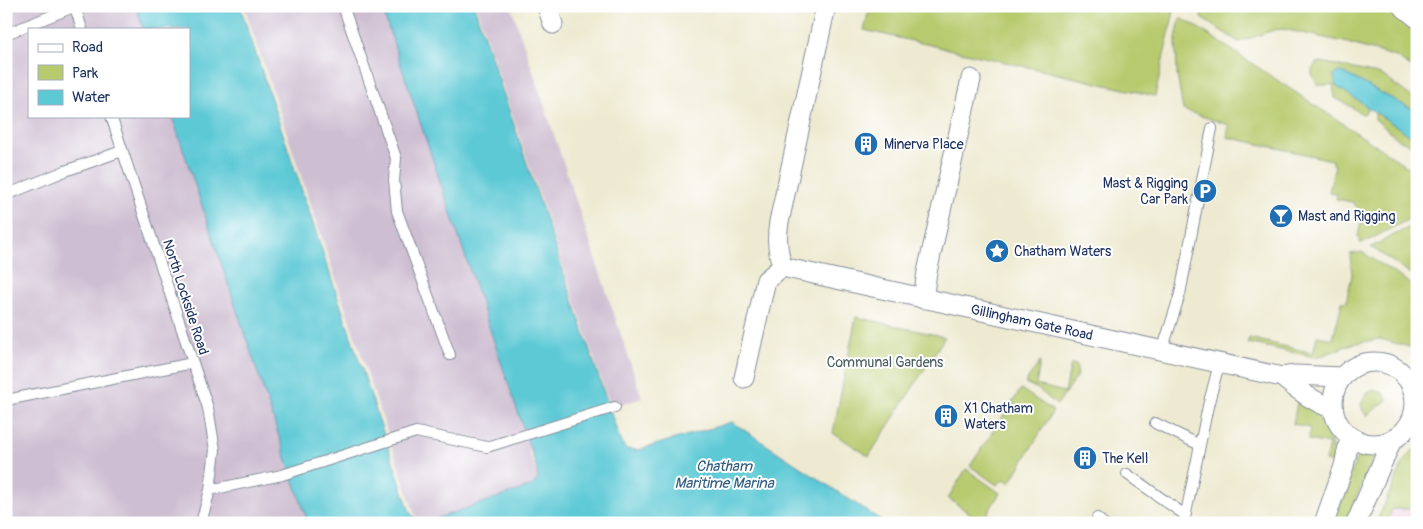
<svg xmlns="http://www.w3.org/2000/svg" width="1423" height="529" viewBox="0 0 1423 529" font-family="Pangolin,sans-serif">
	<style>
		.built { fill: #f1d0e3 }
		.industrial { fill: #cebed1 }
		.green { fill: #b7ca6d; stroke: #697c66 }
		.water { fill: #5dc9d5; stroke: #3c7c9a }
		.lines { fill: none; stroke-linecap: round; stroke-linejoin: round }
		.service-casing { stroke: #848c98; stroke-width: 12 }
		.minor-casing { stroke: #848c98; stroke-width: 21 }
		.service { stroke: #fff; stroke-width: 10 }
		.minor { stroke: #fff; stroke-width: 19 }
		.labels { text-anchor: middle; stroke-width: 4; stroke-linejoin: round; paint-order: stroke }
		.poi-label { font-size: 14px; fill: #1b2f5e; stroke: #fff; text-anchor: start }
		.street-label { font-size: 14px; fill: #1b2f5e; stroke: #fff }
		.park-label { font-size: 14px; fill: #4a5e62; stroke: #fff }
		.water-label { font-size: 15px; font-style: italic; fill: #2f5d82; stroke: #fff }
	</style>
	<rect width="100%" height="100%" fill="#fff"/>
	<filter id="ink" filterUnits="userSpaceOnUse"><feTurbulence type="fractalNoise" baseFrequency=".02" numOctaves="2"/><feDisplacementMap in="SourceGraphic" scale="10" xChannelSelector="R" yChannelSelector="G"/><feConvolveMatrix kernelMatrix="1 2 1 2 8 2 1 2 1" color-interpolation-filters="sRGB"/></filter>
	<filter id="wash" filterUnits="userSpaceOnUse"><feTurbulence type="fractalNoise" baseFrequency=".0096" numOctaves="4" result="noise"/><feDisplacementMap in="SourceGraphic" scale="20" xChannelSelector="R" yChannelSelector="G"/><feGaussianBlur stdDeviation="1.12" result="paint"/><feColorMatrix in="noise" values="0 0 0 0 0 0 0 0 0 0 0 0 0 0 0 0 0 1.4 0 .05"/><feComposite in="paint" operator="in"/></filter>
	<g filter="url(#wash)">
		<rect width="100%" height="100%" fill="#eeead1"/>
		<path class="built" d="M1417 446V523H1376L1405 459Z"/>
		<path class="industrial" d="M6 6H136L143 29H29V116H173L309 523H6Z
			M244 6H382L525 436 610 409 614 423 528 451 543 487 436 523H420L416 518Z
			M476 6H511L642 398 611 408Z"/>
		<path class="green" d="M870 6H1151L1174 11 1155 96 864 30Z
			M1203 6H1386L1417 34V71L1396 57 1344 42 1283 29 1274 30 1239 42 1201 18Z
			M1180 18 1194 25 1417 173V215L1367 241 1360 243 1358 236 1363 213 1352 202 1336 199 1337 194 1329 192 1335 165 1332 163V160L1227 137 1229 125 1183 110 1177 74 1176 39Z
			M1321 62 1382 75 1417 101V112L1346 74 1337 73 1334 75 1336 86 1368 107 1365 113 1362 114 1345 103 1335 98 1333 85C1328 84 1322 87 1317 84L1312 75V70L1316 63Z
			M1375 112 1417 140V150L1409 144 1397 138 1375 119Z
			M1417 223V278L1371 247Z
			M1362 252 1417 288V349L1380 339 1352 344 1324 355 1314 357 1248 343 1249 338 1313 353 1317 336 1333 339 1342 302H1346L1352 275 1350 254Z
			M856 317 945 337 869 456 833 433Z
			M1040 362 1036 385 1065 392 1071 364 1076 365 1078 375 1057 405 1038 389 1025 383Z
			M1021 389 1053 411 1010 483 1004 479 997 485 970 466Z
			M1374 390 1383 393 1388 399 1367 416 1363 411 1361 403 1366 394Z
			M1298 398C1318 413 1336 436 1332 463L1325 461 1329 444 1308 440 1310 428 1293 424Z
			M1417 446V509H1392L1387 523H1376L1405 459Z
			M1362 450 1372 452 1374 454V458L1354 502 1347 523H1333L1349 480 1358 452Z
			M966 469 1000 493 982 522 948 498Z"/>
		<path class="water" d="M136 6H240L410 512 416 520 426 522 532 486 538 479 537 469 381 6H474L620 440 626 449 638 450 732 422 885 523H308L172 116H189V29H143Z
			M1342 72 1417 112V140L1336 86 1334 75 1337 73Z"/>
	</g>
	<g filter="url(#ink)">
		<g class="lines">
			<g class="service-casing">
				<path id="service" d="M343 6 396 158 394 180 397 211 450 355
					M75 7 82 29
					M6 34 76 6
					M111 116 208 408 215 450 210 490 201 523
					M6 195 65 171 122 151
					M1162 351 1180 294 1212 128
					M6 400 193 363
					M1155 423 1200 445
					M1127 474 1185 515
					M210 490 282 475 416 432 487 447 615 407
					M1097 518 1103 523
					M1184 523 1208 406 1219 364"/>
			</g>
			<g class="minor-casing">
				<g id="minor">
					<path d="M547 6 553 24"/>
					<path d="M1402 6 1417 18"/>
					<path id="s1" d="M782 267 1282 377 1295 375 1341 377"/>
					<path d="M782 267C778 250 776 240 779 222L826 6"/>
					<path d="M923 299 927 272 971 79"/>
					<circle cx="1374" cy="403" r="41"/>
					<path d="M1282 377C1297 390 1314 402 1333 409"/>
					<path d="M744 378 766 280 782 267"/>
					<path d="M1324 523 1344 466 1350 437"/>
					<path d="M1356 523 1392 440"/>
				</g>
			</g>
			<use href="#service" class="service"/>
			<use href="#minor" class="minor"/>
		</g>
	</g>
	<defs>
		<g id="building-disc" transform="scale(1.25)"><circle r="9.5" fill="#1f6fb2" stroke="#fff"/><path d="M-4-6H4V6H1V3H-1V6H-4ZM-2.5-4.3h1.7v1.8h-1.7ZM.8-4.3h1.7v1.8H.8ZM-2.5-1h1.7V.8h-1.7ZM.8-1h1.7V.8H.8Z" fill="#fff"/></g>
		<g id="parking-disc" transform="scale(1.25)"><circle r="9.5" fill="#1f6fb2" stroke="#fff"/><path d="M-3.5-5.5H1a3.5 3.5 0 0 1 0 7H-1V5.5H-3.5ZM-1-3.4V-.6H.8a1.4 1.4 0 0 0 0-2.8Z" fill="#fff"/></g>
		<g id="bar-disc" transform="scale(1.25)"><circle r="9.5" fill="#1f6fb2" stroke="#fff"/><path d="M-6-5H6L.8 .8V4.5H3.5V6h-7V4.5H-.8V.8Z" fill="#fff"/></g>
		<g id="sight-disc" transform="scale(1.25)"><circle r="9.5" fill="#1f6fb2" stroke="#fff"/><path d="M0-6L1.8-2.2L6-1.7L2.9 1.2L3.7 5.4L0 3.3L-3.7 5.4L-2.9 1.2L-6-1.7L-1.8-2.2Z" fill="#fff"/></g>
	</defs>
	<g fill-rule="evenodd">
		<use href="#building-disc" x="866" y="144"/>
		<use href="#parking-disc" x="1205" y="191"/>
		<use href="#bar-disc" x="1281" y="216"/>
		<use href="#sight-disc" x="997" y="251"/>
		<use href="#building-disc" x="946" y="416"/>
		<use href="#building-disc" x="1085" y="458"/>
	</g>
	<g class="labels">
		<g class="poi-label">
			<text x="884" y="149">Minerva Place</text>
			<text x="1188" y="188" text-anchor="end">Mast &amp; Rigging<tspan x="1188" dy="16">Car Park</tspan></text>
			<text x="1298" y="221">Mast and Rigging</text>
			<text x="1014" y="256">Chatham Waters</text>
			<text x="964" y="413">X1 Chatham<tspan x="964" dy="16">Waters</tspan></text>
			<text x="1102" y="463">The Kell</text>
		</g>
		<g class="street-label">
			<text transform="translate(186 297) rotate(72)" y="5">North Lockside Road</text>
			<text dy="5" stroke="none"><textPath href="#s1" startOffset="256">Gillingham Gate Road</textPath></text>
		</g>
		<g class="park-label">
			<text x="885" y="367">Communal Gardens</text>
		</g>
		<g class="water-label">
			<text x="724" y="471">Chatham<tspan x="724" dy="17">Maritime Marina</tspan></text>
		</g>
	</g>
	<rect width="1423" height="529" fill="none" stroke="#fff" stroke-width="25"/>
	<rect x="28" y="28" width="162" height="90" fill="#ffffff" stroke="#a4acbf"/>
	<rect x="38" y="44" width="25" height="8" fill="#ffffff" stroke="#a4acbf"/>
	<text x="72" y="52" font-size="15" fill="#1b2f5e">Road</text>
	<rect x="38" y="65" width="25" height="15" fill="#b7ca6d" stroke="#a4acbf"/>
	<text x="72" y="78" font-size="15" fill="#1b2f5e">Park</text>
	<rect x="38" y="90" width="25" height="15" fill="#5dc9d5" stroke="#a4acbf"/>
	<text x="72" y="102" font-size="15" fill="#1b2f5e">Water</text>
</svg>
